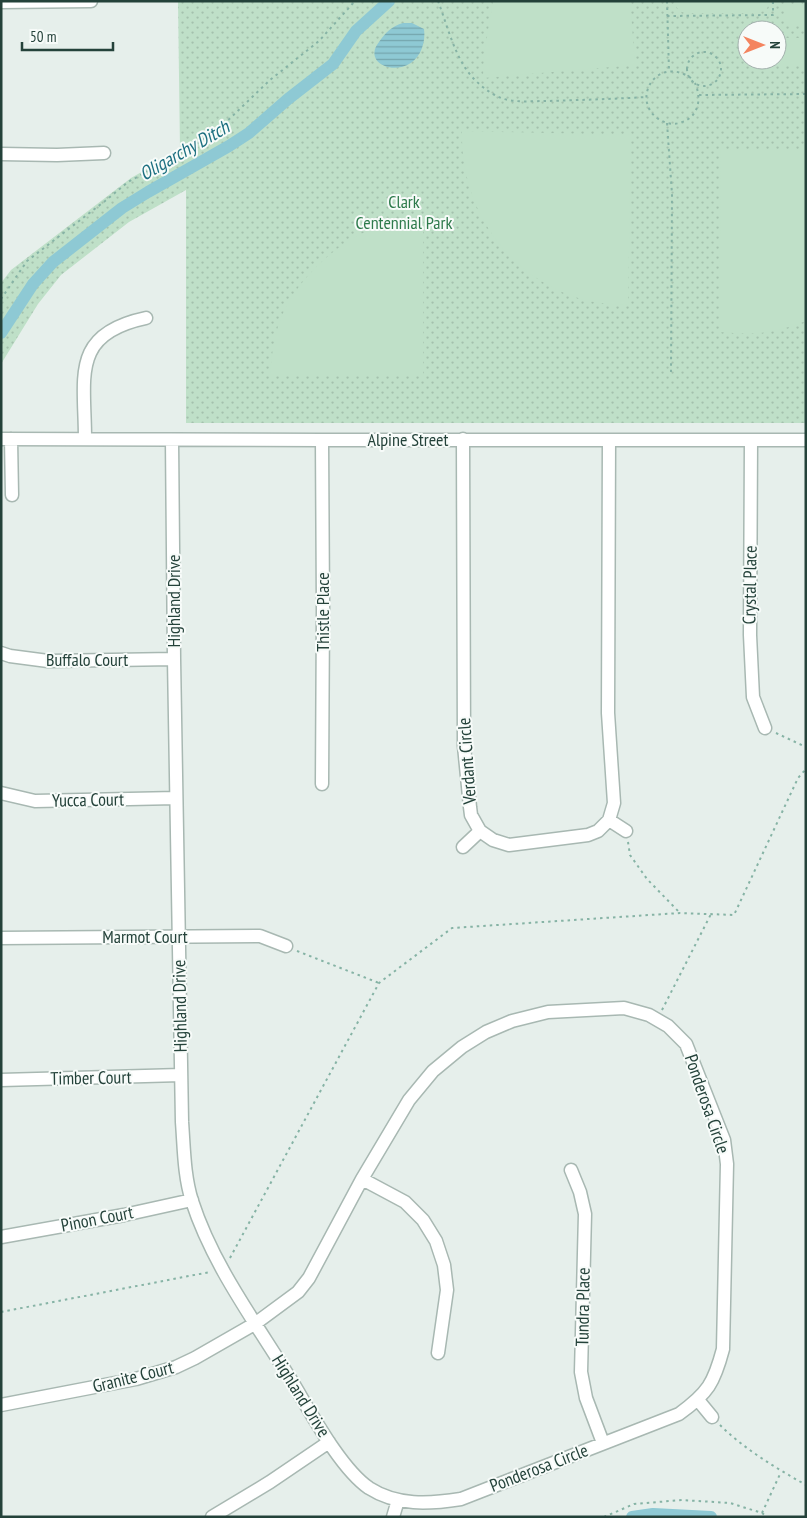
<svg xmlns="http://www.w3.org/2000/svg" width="807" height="1518" viewBox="0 0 807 1518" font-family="'PT Sans Narrow',sans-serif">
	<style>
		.park { fill: url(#park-dots); fill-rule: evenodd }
		.garden { fill: #bfe0c8 }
		.water { fill: url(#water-rules) }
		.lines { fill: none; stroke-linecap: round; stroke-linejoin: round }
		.canal { stroke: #8ec9d4; stroke-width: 12 }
		.minor-casing { stroke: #a8b8b2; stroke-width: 15 }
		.path { stroke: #86b3a5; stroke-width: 2; stroke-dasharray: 2.5 4; stroke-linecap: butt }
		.minor { stroke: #fff; stroke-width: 12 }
		.labels { text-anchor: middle; stroke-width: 4; stroke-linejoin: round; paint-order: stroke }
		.park-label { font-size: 18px; fill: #2d7a4b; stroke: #f7fbf9 }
		.street-label { font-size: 18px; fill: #24423a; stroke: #f7fbf9 }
		.water-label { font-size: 19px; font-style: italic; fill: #1c6f80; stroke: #f7fbf9 }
	</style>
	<defs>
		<pattern id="park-dots" width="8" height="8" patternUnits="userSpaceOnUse" patternTransform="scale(1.25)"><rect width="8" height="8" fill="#bfe0c8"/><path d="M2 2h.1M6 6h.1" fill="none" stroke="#a4c1ad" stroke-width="1.8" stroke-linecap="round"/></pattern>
		<pattern id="water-rules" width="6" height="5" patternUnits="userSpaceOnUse" patternTransform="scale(1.25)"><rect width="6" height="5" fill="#8ec9d4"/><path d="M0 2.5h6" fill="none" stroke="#74a5ad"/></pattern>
	</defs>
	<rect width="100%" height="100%" fill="#e6efeb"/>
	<path class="park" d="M178 1H806V423H186V190L129 222 61 275 38 304 1 364V283L11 270 131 178 180 150ZM747 30H777V60H747Z"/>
	<path class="garden" d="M493 1H630L635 65 483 78 484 55Z
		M674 1H771L766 10 757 13H689C680 13 677 10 674 1Z
		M786 6H806V26H786Z
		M777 38H806V66H772V60H777Z
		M462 131 631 135 628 305C610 304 592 303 575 297 504 273 460 205 462 131Z
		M721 149 806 150V321C772 334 755 335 719 332Z
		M423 221V374H270C272 352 275 327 286 307 303 274 344 236 381 226 394 223 408 222 423 221Z"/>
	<path class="water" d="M403 23H412L424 29C425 36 424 42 422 48 410 82 359 67 379 42 385 33 392 26 403 23Z"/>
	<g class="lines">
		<path class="canal" d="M1 333 33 284 53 262 122 208 148 192 229 146 249 133 288 99 333 64 356 31 389 1
			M632 1517 653 1514 711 1517"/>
		<g class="minor-casing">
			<path id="minor" d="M1 2 91 1
				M1 154 57 155 104 153
				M1 439 322 440H806
				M11 439 12 495
				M85 439C85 377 70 334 146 318
				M463 439 464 746 470 807 471 815 480 831 493 840 509 845 588 835 598 831 609 820 614 803 608 713 609 440
				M322 440 323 609 322 784
				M751 440 750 635 753 697 765 728
				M1 653 10 656 48 661 174 659
				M1 793 35 801 176 798
				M609 820 626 831
				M463 847 480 831
				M1 938 260 936 286 946
				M1 1080 181 1075
				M571 1170 580 1192 585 1214 581 1372 586 1398 603 1443
				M362 1179 405 1202 423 1220 436 1241 444 1265 447 1290 438 1353
				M1 1237 124 1215 192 1200
				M698 1400 712 1417
				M1 1405 136 1379 176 1367 195 1358 256 1323 298 1292 309 1278 362 1179 409 1100 433 1071 462 1047 486 1032 512 1021 548 1012 624 1008 649 1015 668 1026 686 1044 724 1140 727 1164 723 1349C714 1383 708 1393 679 1414L461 1499C429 1504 397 1506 369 1488 340 1468 310 1411 291 1380 256 1323 213 1266 192 1201 184 1176 184 1148 182 1122L174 659 172 440
				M212 1517 270 1482 329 1442
				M393 1517 398 1500"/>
		</g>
		<path class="path" d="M438 1C446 22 453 50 466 69 474 81 487 92 501 98 515 103 532 101 547 101 580 100 613 99 647 97
			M667 1 669 71
			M667 16 773 15V1
			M687 69a17 17 0 1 1 34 0a17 17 0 1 1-34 0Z
			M691 78C657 55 631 98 657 118 664 123 672 125 679 123 699 118 702 99 695 83
			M699 95 806 94
			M667 123 672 194 671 372
			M1 299 27 261 105 201 128 182 195 145 223 125 270 80 319 41 355 1
			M776 733 806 747
			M628 842 630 855 647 879 680 913
			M297 951 379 983
			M662 1010 711 914
			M230 1258 379 983 452 928 680 913 734 915 798 778 806 769
			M1 1312 210 1272
			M720 1425C744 1449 776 1468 806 1485
			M762 1513 781 1472
			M604 1517 634 1504 682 1500 730 1503 762 1513 767 1517"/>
		<use href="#minor" class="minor"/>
	</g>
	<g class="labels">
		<g class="park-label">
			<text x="404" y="208">Clark<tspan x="404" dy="21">Centennial Park</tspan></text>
		</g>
		<g class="street-label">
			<text x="408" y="446">Alpine Street</text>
			<text transform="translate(750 585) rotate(-89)" y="6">Crystal Place</text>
			<text transform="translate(174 601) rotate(-90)" y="6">Highland Drive</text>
			<text transform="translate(323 612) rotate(-90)" y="6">Thistle Place</text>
			<text x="87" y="666">Buffalo Court</text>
			<text transform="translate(467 761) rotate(-94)" y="6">Verdant Circle</text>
			<text transform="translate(88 800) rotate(-1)" y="6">Yucca Court</text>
			<text x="145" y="943">Marmot Court</text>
			<text transform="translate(180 1006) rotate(-91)" y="6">Highland Drive</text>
			<text transform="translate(91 1078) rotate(-1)" y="6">Timber Court</text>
			<text transform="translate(707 1104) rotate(71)" y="6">Ponderosa Circle</text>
			<text transform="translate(97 1219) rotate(-11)" y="6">Pinon Court</text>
			<text transform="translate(583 1307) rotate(-89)" y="6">Tundra Place</text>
			<text transform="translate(133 1377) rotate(-14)" y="6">Granite Court</text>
			<text transform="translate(301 1396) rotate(58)" y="6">Highland Drive</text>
			<text transform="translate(539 1468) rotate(-21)" y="6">Ponderosa Circle</text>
		</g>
		<g class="water-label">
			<text transform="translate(184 150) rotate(-30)" y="7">Oligarchy Ditch</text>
		</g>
	</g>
	<rect width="807" height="1518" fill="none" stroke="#24423a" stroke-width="5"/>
	<g transform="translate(762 45) rotate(90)"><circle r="24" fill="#f7fbf9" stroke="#a3b1ad"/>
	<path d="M0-4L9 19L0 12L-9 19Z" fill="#f4845f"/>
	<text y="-8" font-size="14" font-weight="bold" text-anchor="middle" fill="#24423a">N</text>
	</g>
	<path d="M22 42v8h91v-8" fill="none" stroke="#24423a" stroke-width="2.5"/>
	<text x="30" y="42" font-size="15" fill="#24423a" stroke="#f7fbf9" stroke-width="4" paint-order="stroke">50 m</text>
</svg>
